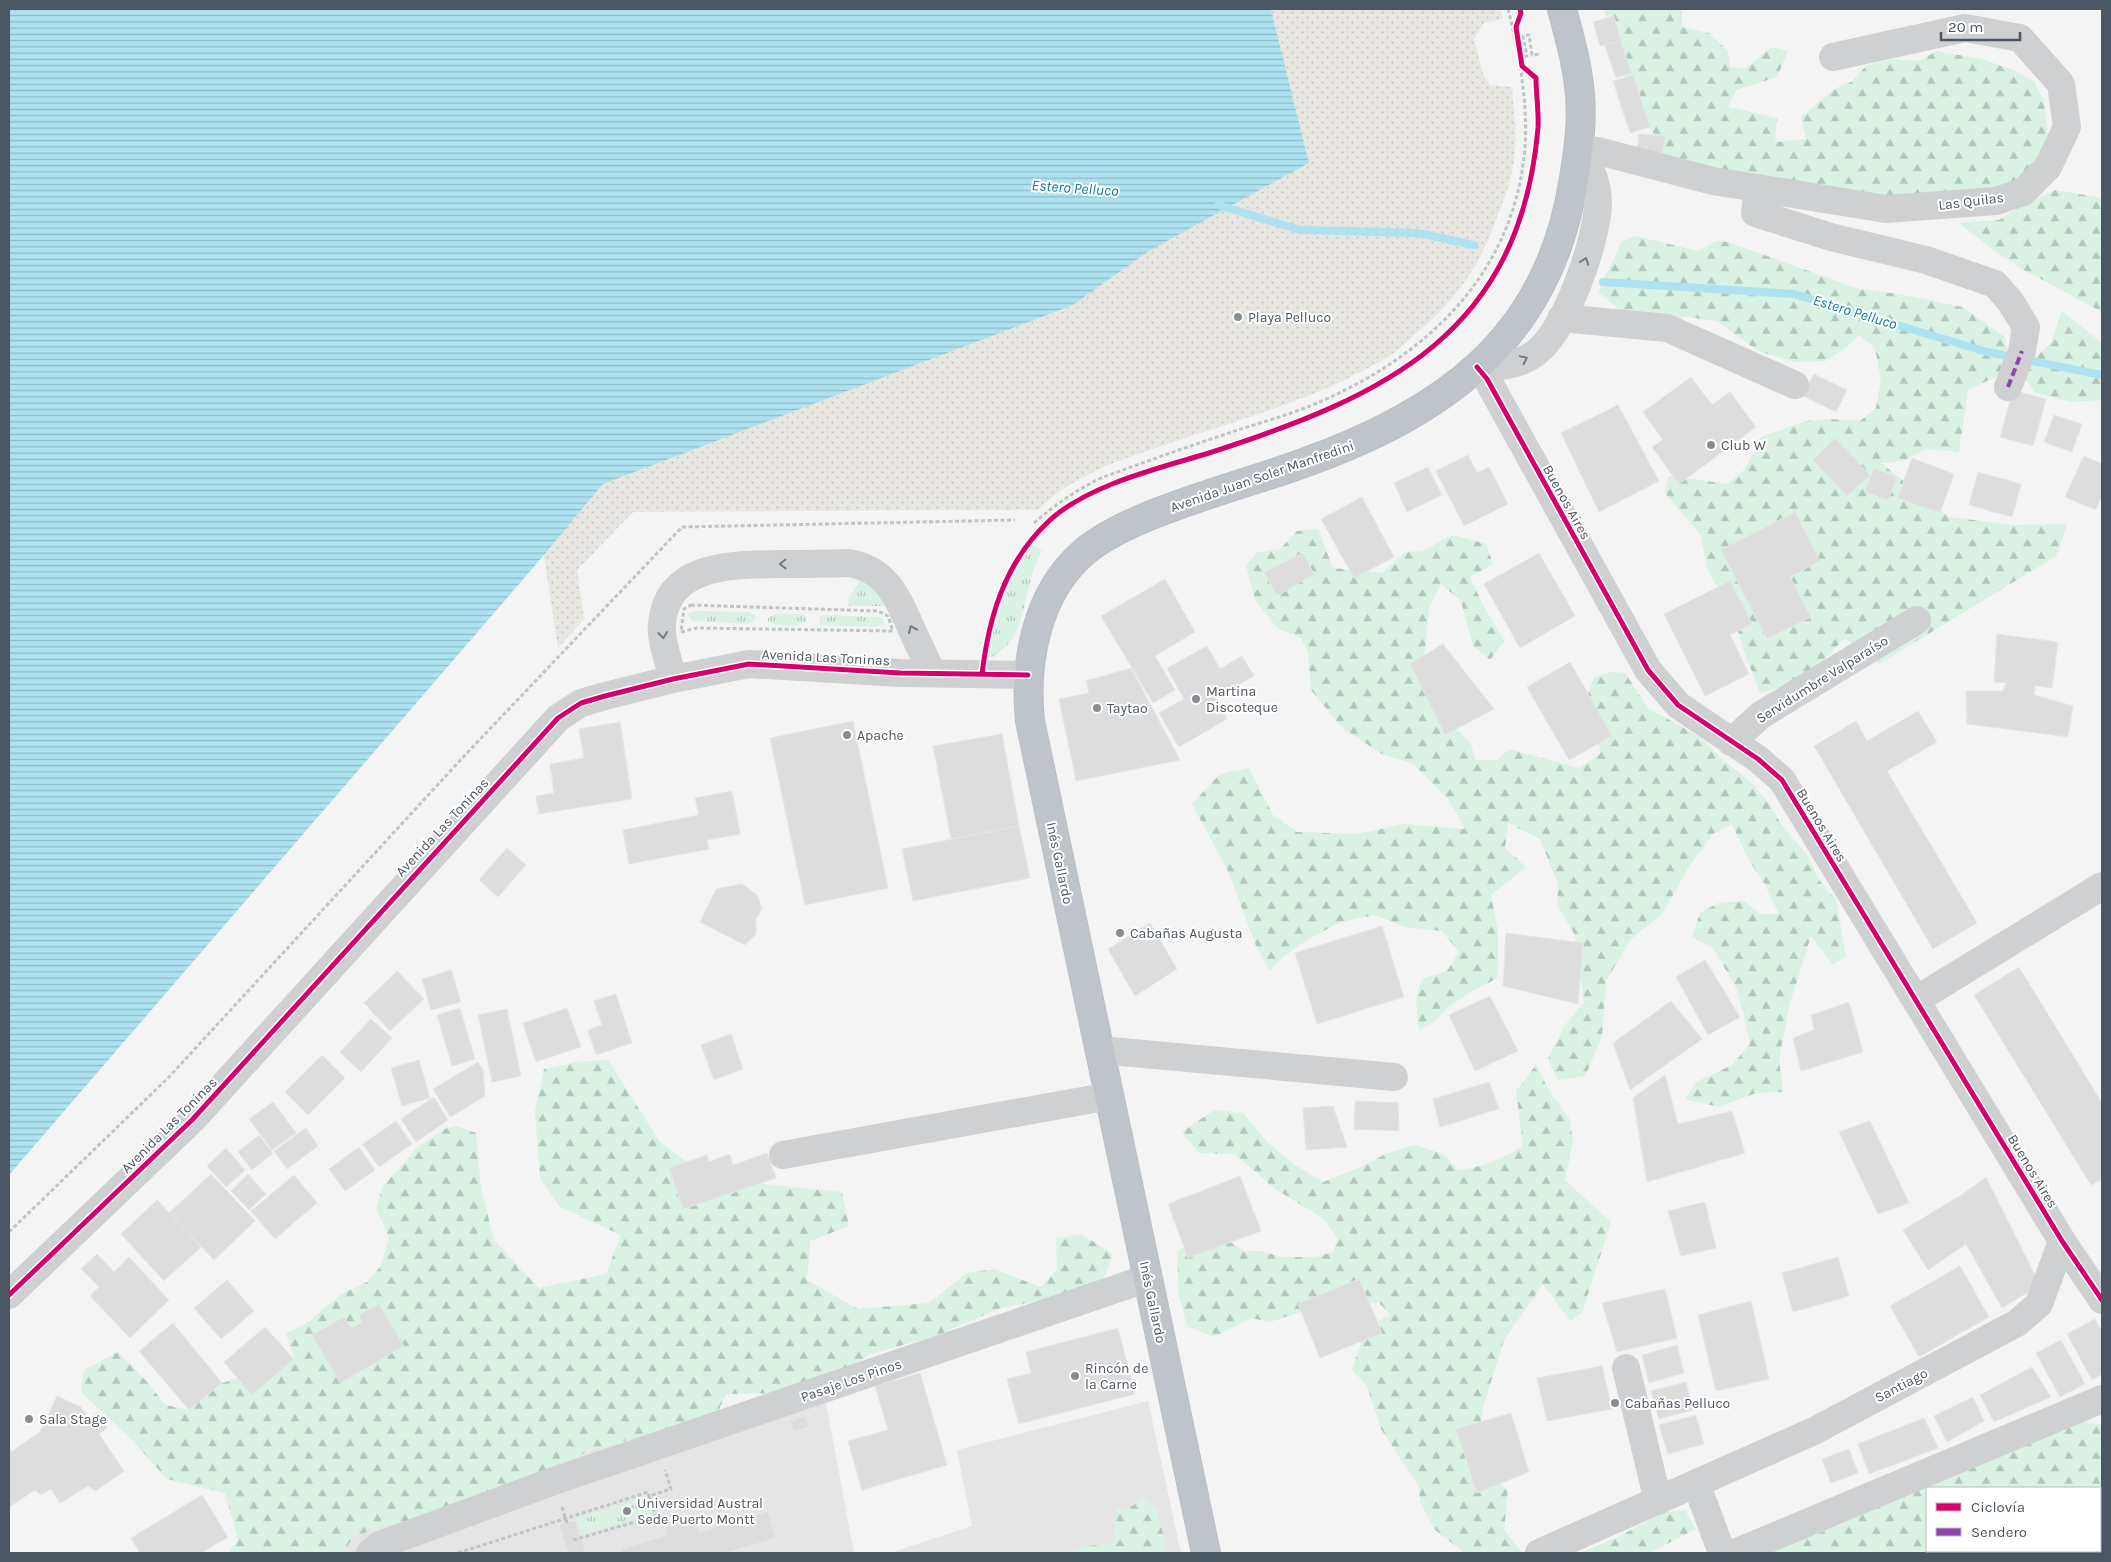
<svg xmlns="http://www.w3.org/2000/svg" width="2111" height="1562" viewBox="0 0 2111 1562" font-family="Karla,sans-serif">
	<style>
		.education { fill: #e6e5e6 }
		.grass { fill: url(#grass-tufts) }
		.forest { fill: url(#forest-firs) }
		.sand { fill: url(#sand-dots) }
		.water { fill: url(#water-rules) }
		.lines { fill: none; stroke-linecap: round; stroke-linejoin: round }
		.stream { stroke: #aee2f0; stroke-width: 8 }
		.building { fill: #ddddde; stroke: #e5e6e7 }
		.highway-casing { stroke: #b9bec3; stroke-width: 30 }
		.path { stroke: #bcc7c4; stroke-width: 3; stroke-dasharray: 4 2.5; stroke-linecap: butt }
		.minor { stroke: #ced0d2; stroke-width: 28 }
		.highway { stroke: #bec4c9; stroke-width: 28 }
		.quiet { stroke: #8e44ad; stroke-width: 4; stroke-dasharray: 8 4; stroke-linecap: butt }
		.cycleway-casing { stroke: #fff; stroke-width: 8 }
		.cycleway { stroke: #d6006c; stroke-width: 5 }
		.oneway { stroke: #727b83 }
		.poi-dot { fill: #868d94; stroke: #fff; stroke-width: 2 }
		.labels { text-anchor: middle; stroke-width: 4; stroke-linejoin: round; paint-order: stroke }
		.street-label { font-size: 14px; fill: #4a5661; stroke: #fff }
		.poi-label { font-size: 14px; fill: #4a5661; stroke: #fff; text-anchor: start }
		.water-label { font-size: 15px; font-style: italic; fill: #0c7c9b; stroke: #fff }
	</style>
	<defs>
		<pattern id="grass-tufts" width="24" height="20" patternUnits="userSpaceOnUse" patternTransform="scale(1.25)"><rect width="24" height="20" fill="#d9f2e3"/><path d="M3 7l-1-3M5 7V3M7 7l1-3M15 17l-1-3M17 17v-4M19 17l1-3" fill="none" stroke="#b2c7bb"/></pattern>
		<pattern id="forest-firs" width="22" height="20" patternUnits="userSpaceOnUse" patternTransform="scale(1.25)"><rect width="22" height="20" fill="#d9f2e3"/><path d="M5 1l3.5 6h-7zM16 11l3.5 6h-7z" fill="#b2c7bb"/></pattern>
		<pattern id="sand-dots" width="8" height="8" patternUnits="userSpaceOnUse" patternTransform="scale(1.25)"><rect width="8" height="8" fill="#e7e6e1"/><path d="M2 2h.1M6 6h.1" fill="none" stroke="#c8c7c4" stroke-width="1.8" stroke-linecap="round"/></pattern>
		<pattern id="water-rules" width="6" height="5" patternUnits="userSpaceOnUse" patternTransform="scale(1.25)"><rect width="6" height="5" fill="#aee2f0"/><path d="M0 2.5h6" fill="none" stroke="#90bac6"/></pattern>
	</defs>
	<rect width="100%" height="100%" fill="#f4f4f4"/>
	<path class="education" d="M1148 1401 1181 1553H890L972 1526 957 1450Z
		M826 1403 854 1553H297L615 1433 628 1469Z"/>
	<path class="grass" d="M1033 545 1042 551C1021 584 1031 643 987 659 997 613 1006 584 1033 545Z
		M859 581 875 588 889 606H849L848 600Z
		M695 611 749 612 756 616 755 620 749 624 694 621 691 620 688 614Z
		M775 614H801L805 615 807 622C797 628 777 627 768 621V618Z
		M827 615 878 617 883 618 884 624 874 627 822 625 819 622 820 616Z
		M647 1497 652 1514 581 1535 576 1518Z"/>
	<path class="forest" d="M1604 9H1682V27L1709 33 1728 51 1730 67 1746 68 1771 47 1788 51 1777 77 1736 90 1728 107 1777 118 1775 142 1806 139 1801 117 1834 89 1851 82 1867 65 1893 59 1920 61 1936 51 1982 59 2013 70 2034 81 2044 101 2048 138 2033 165 1996 201 1886 209 1660 169 1663 147 1639 113 1630 91Z
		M2055 190 2102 198V312L2024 270 1996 252 1959 223 1999 220 2022 205Z
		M1634 236 1699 251 1716 241 1728 242 1859 289 1899 294 1962 307 2005 337 2010 370 1968 390 1959 452 1925 449 1904 461 1881 463 1949 517 2014 525 2067 524 2056 556 1879 664 1845 638 1804 680 1760 693 1743 649 1732 610 1708 571 1700 534 1665 493 1669 476 1728 484 1745 469 1761 437 1806 421 1830 419 1860 421 1876 408 1881 380 1875 348 1859 335 1847 347 1826 361 1794 362 1758 351 1718 322 1690 317 1644 321 1619 309 1598 292C1605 274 1615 260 1621 242Z
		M2062 311 2102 343V400L2072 402 2035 393 2020 372 2051 343Z
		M1318 529 1333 568 1382 573 1405 552 1422 551 1453 535 1486 544 1493 564 1470 577 1483 605 1504 641 1490 660 1473 646 1461 601 1441 584 1429 608 1422 679 1448 722 1470 742 1476 760H1497L1509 749 1579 768 1601 753 1585 702 1594 677 1610 672 1625 673 1648 708 1700 737 1723 760 1749 780 1768 802 1781 824 1807 855 1819 880 1836 900 1846 956 1833 965 1811 936 1790 1003 1779 1059 1783 1092 1756 1093 1719 1107 1685 1099 1696 1082 1732 1065 1750 1044 1745 1019 1737 989 1713 948 1692 937 1700 913 1718 903 1744 901 1760 914H1779L1764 883 1747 857 1732 824 1713 834 1688 868 1662 914 1630 940 1606 981 1602 1037 1585 1076 1558 1080 1548 1059 1565 1025 1584 1002 1575 935 1557 905 1558 884 1540 839 1508 823 1505 848 1526 867 1491 895 1498 932V978L1472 991 1447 1008 1433 1023 1419 1030 1416 998 1422 979 1447 971 1459 952 1442 931 1406 927 1375 915 1340 922 1307 940 1283 957 1270 971 1256 946 1229 873 1192 804 1220 774 1249 768 1273 815 1297 832 1358 834 1404 824 1465 829 1449 800 1413 764 1382 754 1341 727 1311 690 1308 652 1301 638 1277 628 1255 600 1246 565 1258 552 1280 549 1297 531Z
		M608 1060 660 1142 708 1178 842 1192 849 1226 810 1241 807 1280 858 1309 929 1303 967 1273 994 1269 1041 1287 1057 1269 1056 1238 1081 1234 1113 1254 1103 1281 1051 1298 998 1309 936 1336 870 1354 832 1381 792 1393 726 1394 715 1418 592 1450 537 1473 496 1495 416 1525 391 1524 353 1537 343 1553H228L238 1540 225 1493 167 1479 131 1439 81 1392 84 1370 118 1352 149 1384 165 1405 189 1410 222 1383 238 1378 252 1395 294 1359 286 1333 306 1324 341 1294 367 1282 380 1267 389 1238 376 1208 383 1186 416 1149 444 1129 456 1126 476 1133 481 1188 494 1240 539 1288 606 1274 621 1235 560 1207 540 1178 535 1111 544 1069 576 1062Z
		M1536 1065 1551 1094 1569 1118 1573 1141 1565 1180 1611 1222 1582 1313 1570 1321 1543 1284 1504 1340 1484 1404 1475 1454 1508 1491 1504 1530 1523 1553H1465L1435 1530 1420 1502 1419 1487 1381 1429 1367 1386 1352 1370 1367 1326 1391 1315 1379 1303 1337 1304 1310 1309 1270 1322 1251 1318 1214 1337 1187 1326 1179 1295 1177 1252 1197 1237 1219 1234 1244 1251H1261L1281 1257H1315L1333 1252 1338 1239 1323 1218 1275 1189 1235 1154 1199 1153 1182 1132 1214 1110 1243 1113 1266 1141 1295 1165 1323 1182 1363 1166 1385 1154 1415 1145 1443 1154 1458 1170C1485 1167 1501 1159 1523 1146L1516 1091Z
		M2084 1421 2102 1425V1523L2100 1526V1488H1927V1551H2016L2015 1553H1768L1840 1525 1947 1476Z
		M1143 1499 1155 1507 1165 1540 1163 1553H1072L1079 1547 1114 1543 1116 1508 1124 1511Z
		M1685 1510 1696 1529 1649 1553H1580L1622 1535 1663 1512Z"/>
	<path class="sand" d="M1271 9H1500L1503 19 1484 23 1474 39 1483 74 1490 85 1512 87C1513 108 1517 131 1515 151 1514 175 1504 199 1496 220 1478 270 1455 301 1414 335 1407 342 1399 349 1391 355 1328 394 1255 415 1185 438 1134 456 1077 470 1038 510L633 512 577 570 584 619 558 648 544 555 603 484 1073 305 1149 251 1309 163Z"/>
	<path class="water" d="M9 9H1271L1309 163 1149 251 1073 305 603 484 544 555 9 1175Z"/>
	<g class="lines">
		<path class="stream" d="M1218 205 1300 230 1418 233 1474 245
			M1603 282 1794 294 1987 352 2102 375"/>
	</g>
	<path class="building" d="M1614 16 1621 41 1600 46 1593 22Z
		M1621 41 1631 73 1616 78 1605 45Z
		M1633 75 1650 127 1630 133 1613 81Z
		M1639 134 1665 136 1662 156 1637 153Z
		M1814 374 1847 390 1836 412 1803 396Z
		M1691 377 1712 405 1730 392 1756 427 1679 484 1652 447 1663 440 1643 412Z
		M2013 390 2046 399 2033 446 2000 437Z
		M1618 405 1659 481 1599 512 1561 433Z
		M2054 415 2082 424 2072 452 2044 442Z
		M1835 438 1870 475 1847 496 1813 460Z
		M1468 455 1477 473 1489 467 1508 504 1464 526 1436 471Z
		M2084 456 2102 464V496L2096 510 2065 497Z
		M1912 458 1954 474 1940 513 1898 498Z
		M1428 467 1442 495 1407 512 1394 483Z
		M1874 468 1897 477 1888 500 1865 492Z
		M1978 472 2021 484 2012 517 1969 505Z
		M1362 497 1394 557 1354 578 1321 519Z
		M1795 512 1820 561 1790 577 1811 617 1767 639 1721 550Z
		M1303 553 1314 574 1277 596 1264 572Z
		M1539 553 1575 616 1520 648 1484 584Z
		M1165 579 1195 632 1155 656 1175 690 1153 703 1101 616Z
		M1730 581 1752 624 1730 635 1749 674 1705 696 1664 614Z
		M1997 634 2058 642 2052 688 2035 686 2034 695 2073 706 2068 737 1967 724 1966 691H2003L2006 683 1994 682Z
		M1443 644 1494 709 1445 735 1410 664Z
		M1207 646 1220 669 1242 656 1254 676 1215 698 1227 719 1179 747 1159 713 1184 699 1167 668Z
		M1570 662 1612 736 1569 760 1527 687Z
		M1131 668 1180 760 1076 781 1059 699 1089 693 1086 681Z
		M1918 711 1937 742 1887 771 1977 923 1933 949 1814 746 1856 721 1867 741Z
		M853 721 888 888 805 905 770 738Z
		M620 722 632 799 539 814 536 796 554 793 550 764 584 758 579 729Z
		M1002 734 1019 826 951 839 933 746Z
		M732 791 740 834 707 840 709 849 629 864 623 830 699 815 695 798Z
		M1019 826 1030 878 913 901 902 849Z
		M507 848 526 865 498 897 479 880Z
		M742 884 757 895 762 909 756 919V934L745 945 700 922 716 889Z
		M1150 923 1177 969 1135 996 1108 949Z
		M1382 926 1404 997 1317 1024 1295 953Z
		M1506 933 1583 943 1578 1004 1503 986Z
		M1705 960 1740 1017 1708 1035 1676 977Z
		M2019 967 2102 1103V1179L2091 1185 1974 995Z
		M451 970 461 1002 431 1010 422 979Z
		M397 971 424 999 390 1031 364 1003Z
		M616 994 632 1043 596 1055 588 1030 602 1025 594 1001Z
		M1490 996 1518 1051 1475 1071 1449 1015Z
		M1671 1001 1702 1039 1630 1090 1613 1043Z
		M1849 1002 1863 1052 1801 1071 1793 1038 1814 1030 1811 1015Z
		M460 1008 475 1059 452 1066 437 1015Z
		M567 1008 581 1047 536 1062 523 1023Z
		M507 1009 521 1076 492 1082 478 1015Z
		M371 1019 392 1038 361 1072 340 1052Z
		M731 1034 743 1069 714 1080 701 1045Z
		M322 1055 345 1078 308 1115 285 1092Z
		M419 1060 430 1098 402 1106 391 1068Z
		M478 1062 483 1070 485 1096 450 1117 433 1089Z
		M1665 1075 1678 1124 1732 1111 1745 1153 1647 1182 1633 1098Z
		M1489 1082 1499 1109 1440 1127 1433 1099Z
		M434 1097 448 1120 416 1142 401 1119Z
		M1355 1101 1398 1103 1399 1131 1354 1129Z
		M273 1102 296 1133 272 1150 249 1119Z
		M1333 1106 1347 1147 1306 1150 1303 1108Z
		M396 1121 412 1144 379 1167 363 1144Z
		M1870 1121 1909 1203 1878 1214 1839 1132Z
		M306 1128 318 1146 287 1169 274 1151Z
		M259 1135 273 1153 252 1170 238 1152Z
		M359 1147 375 1170 345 1191 329 1169Z
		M226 1148 245 1170 226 1187 207 1166Z
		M767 1153 776 1178 683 1209 669 1168 707 1155 709 1162 730 1154 733 1165Z
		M211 1174 255 1221 214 1260 169 1213Z
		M248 1174 266 1194 249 1210 231 1191Z
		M294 1175 317 1203 275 1239 251 1211Z
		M1240 1176 1261 1231 1188 1258 1168 1204Z
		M1986 1177 2040 1285 2002 1308 1966 1244 1928 1270 1903 1230 1963 1194Z
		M157 1200 201 1247 164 1281 121 1234Z
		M1705 1202 1716 1248 1681 1256 1668 1211Z
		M97 1254 114 1272 129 1257 169 1300 130 1338 90 1296 99 1287 81 1269Z
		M1838 1257 1849 1296 1793 1312 1782 1273Z
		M1960 1266 1989 1317 1919 1357 1890 1306Z
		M1359 1279 1382 1333 1320 1358 1298 1304Z
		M227 1280 254 1311 221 1339 194 1308Z
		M1665 1289 1677 1338 1617 1352 1602 1303Z
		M1751 1301 1769 1379 1716 1391 1698 1315Z
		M379 1304 404 1346 340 1383 312 1335 344 1317 351 1328 362 1322 359 1315Z
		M2095 1319 2102 1332V1374L2092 1380 2067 1334Z
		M173 1323 222 1383 189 1410 139 1351Z
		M265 1327 294 1359 252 1395 224 1362Z
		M1118 1328 1135 1394 1019 1424 1007 1379 1031 1373 1026 1352Z
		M2061 1340 2085 1384 2060 1397 2036 1353Z
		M1677 1345 1684 1373 1649 1383 1642 1355Z
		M1602 1366 1612 1409 1547 1421 1537 1378Z
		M2032 1367 2051 1397 1994 1422 1980 1395Z
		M920 1373 947 1465 862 1490 848 1441 888 1430 875 1386Z
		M1686 1382 1693 1410 1659 1419 1651 1391Z
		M57 1396 81 1407 89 1419 97 1413 107 1428 99 1434 124 1471 96 1491 88 1486 60 1503 51 1489 41 1495 35 1490 9 1507V1447L11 1452 40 1432Z
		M1973 1397 1984 1421 1947 1442 1934 1416Z
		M1511 1413 1529 1472 1477 1493 1456 1429Z
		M1696 1415 1704 1444 1668 1454 1659 1425Z
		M805 1416 809 1427 794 1432 790 1421Z
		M1924 1418 1938 1448 1869 1474 1858 1444Z
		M1849 1449 1858 1473 1831 1483 1822 1459Z
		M202 1495 228 1537 201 1553H140L131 1538Z
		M768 1511 776 1538 726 1553H622L621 1549 667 1535 665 1527 695 1518 700 1532Z
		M575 1520 586 1553H568L559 1525Z"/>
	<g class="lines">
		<g class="highway-casing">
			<path id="highway" d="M1206 1553 1030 721C1024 663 1036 594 1083 553 1100 538 1123 527 1144 518 1194 497 1247 483 1298 465 1440 415 1547 342 1573 184 1579 149 1584 114 1578 78 1575 55 1568 32 1562 9"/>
		</g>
		<path class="path" d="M1518 58 1527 56 1523 36 1529 35 1532 55 1540 54
			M1034 523C1055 505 1076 490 1101 478 1142 463 1184 448 1226 434 1255 424 1286 416 1315 404 1426 357 1515 274 1525 147 1528 101 1519 53 1508 9
			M691 605 878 611 888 616 893 631 697 628 681 632 684 609Z
			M9 1232 169 1077 466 754 682 527 1015 520
			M562 1507 567 1523
			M573 1540 656 1516 649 1496 671 1489 665 1470
			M458 1553 648 1492 649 1496"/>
		<path class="minor" d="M1579 149 1598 151 1713 181 1886 209 1996 201 2023 192 2048 167 2067 127 2061 84 2020 38 1965 28 1833 57
			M1758 188 1755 213 1831 237 1926 260 1995 284 2010 301 2026 327 2022 351 2008 387
			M1561 318 1667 328 1795 385
			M1477 367 1487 379 1648 670 1678 705 1758 759 1782 780 2062 1241 2102 1300
			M1477 367C1499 367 1520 366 1538 351 1566 329 1598 238 1598 202 1598 182 1589 165 1579 149
			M673 679C669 661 660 641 662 623 668 563 734 565 779 564 802 564 825 564 848 563 885 568 898 597 911 628 918 643 925 658 932 673
			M1731 742 1761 715 1917 620
			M1916 1000 2102 886
			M1100 1050 1394 1077
			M783 1155 1110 1096
			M9 1295 192 1120 558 718 581 703 605 696 673 679 749 664 900 673 1028 675
			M1626 1368 1658 1501
			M1696 1483 1722 1553
			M370 1553 380 1545 554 1481 1148 1278
			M1539 1553 1814 1431 2017 1323 2039 1304 2062 1241
			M1735 1553 2102 1399"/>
		<use href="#highway" class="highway"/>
		<path class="quiet" d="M2008 387 2022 351"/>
		<g class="cycleway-casing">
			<path id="cycleway" d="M1477 367 1487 379 1648 670 1678 705 1758 759 1782 780 2062 1241 2102 1300
				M982 674C989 616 1005 562 1049 521 1087 485 1160 468 1209 453 1386 396 1520 334 1538 128 1539 112 1536 94 1536 78L1522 66 1516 27 1521 13 1520 9
				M9 1295 192 1120 558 718 581 703 605 696 673 679 749 664 900 673 1028 675"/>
		</g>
		<use href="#cycleway" class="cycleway"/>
	</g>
	<defs><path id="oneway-chevron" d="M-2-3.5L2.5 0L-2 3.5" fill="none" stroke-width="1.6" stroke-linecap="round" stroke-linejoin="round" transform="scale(1.25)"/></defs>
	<g class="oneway">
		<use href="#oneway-chevron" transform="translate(1585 261) rotate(-70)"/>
		<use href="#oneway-chevron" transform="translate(1524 359) rotate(-26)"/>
		<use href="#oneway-chevron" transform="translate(783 564) rotate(179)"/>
		<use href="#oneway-chevron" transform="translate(912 629) rotate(-113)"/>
		<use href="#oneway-chevron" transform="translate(663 635) rotate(83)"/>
	</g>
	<g class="poi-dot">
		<circle cx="1238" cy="317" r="5"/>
		<circle cx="1711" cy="445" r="5"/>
		<circle cx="1196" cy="699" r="5"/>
		<circle cx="1097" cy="708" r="5"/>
		<circle cx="847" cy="735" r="5"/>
		<circle cx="1120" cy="933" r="5"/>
		<circle cx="1075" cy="1376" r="5"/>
		<circle cx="1615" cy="1403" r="5"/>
		<circle cx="29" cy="1419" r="5"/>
		<circle cx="627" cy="1511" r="5"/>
	</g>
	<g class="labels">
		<g class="street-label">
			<text transform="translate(1971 201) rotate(-7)" y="5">Las Quilas</text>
			<text transform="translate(1262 476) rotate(-19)" y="5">Avenida Juan Soler Manfredini</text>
			<text transform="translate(1567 502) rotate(61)" y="5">Buenos Aires</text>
			<text transform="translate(826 657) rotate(3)" y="5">Avenida Las Toninas</text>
			<text transform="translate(1822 679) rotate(-32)" y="5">Servidumbre Valparaíso</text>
			<text transform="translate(1822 825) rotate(59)" y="5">Buenos Aires</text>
			<text transform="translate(442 827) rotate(-47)" y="5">Avenida Las Toninas</text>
			<text transform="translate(1060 863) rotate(78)" y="5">Inés Gallardo</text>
			<text transform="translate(169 1125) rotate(-45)" y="5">Avenida Las Toninas</text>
			<text transform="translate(2033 1171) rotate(59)" y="5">Buenos Aires</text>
			<text transform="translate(1153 1302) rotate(78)" y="5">Inés Gallardo</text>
			<text transform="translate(851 1380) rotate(-19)" y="5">Pasaje Los Pinos</text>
			<text transform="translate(1901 1385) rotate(-28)" y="5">Santiago</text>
		</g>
		<g class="poi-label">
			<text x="1248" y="322">Playa Pelluco</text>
			<text x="1721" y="450">Club W</text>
			<text x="1206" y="696">Martina<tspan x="1206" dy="16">Discoteque</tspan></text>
			<text x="1107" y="713">Taytao</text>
			<text x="857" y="740">Apache</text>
			<text x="1130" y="938">Cabañas Augusta</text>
			<text x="1085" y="1373">Rincón de<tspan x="1085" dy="16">la Carne</tspan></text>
			<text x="1625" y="1408">Cabañas Pelluco</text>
			<text x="39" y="1424">Sala Stage</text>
			<text x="637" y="1508">Universidad Austral<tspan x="637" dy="16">Sede Puerto Montt</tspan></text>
		</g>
		<g class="water-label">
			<text transform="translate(1075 188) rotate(4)" y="5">Estero Pelluco</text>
			<text transform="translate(1855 312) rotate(17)" y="5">Estero Pelluco</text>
		</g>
	</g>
	<rect width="2111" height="1562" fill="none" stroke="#4a5661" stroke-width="20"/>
	<rect x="1926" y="1487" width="175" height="65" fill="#ffffff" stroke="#b7bbc0"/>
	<rect x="1936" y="1503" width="25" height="8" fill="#d6006c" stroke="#b7bbc0"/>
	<text x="1971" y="1512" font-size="15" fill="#4a5661">Ciclovía</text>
	<rect x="1936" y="1528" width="25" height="8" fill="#8e44ad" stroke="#b7bbc0"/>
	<text x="1971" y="1537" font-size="15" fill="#4a5661">Sendero</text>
	<path d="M1941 32v8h79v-8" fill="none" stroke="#4a5661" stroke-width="2.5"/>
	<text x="1948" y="32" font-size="15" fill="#4a5661" stroke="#ffffff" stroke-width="4" paint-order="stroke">20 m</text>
</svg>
